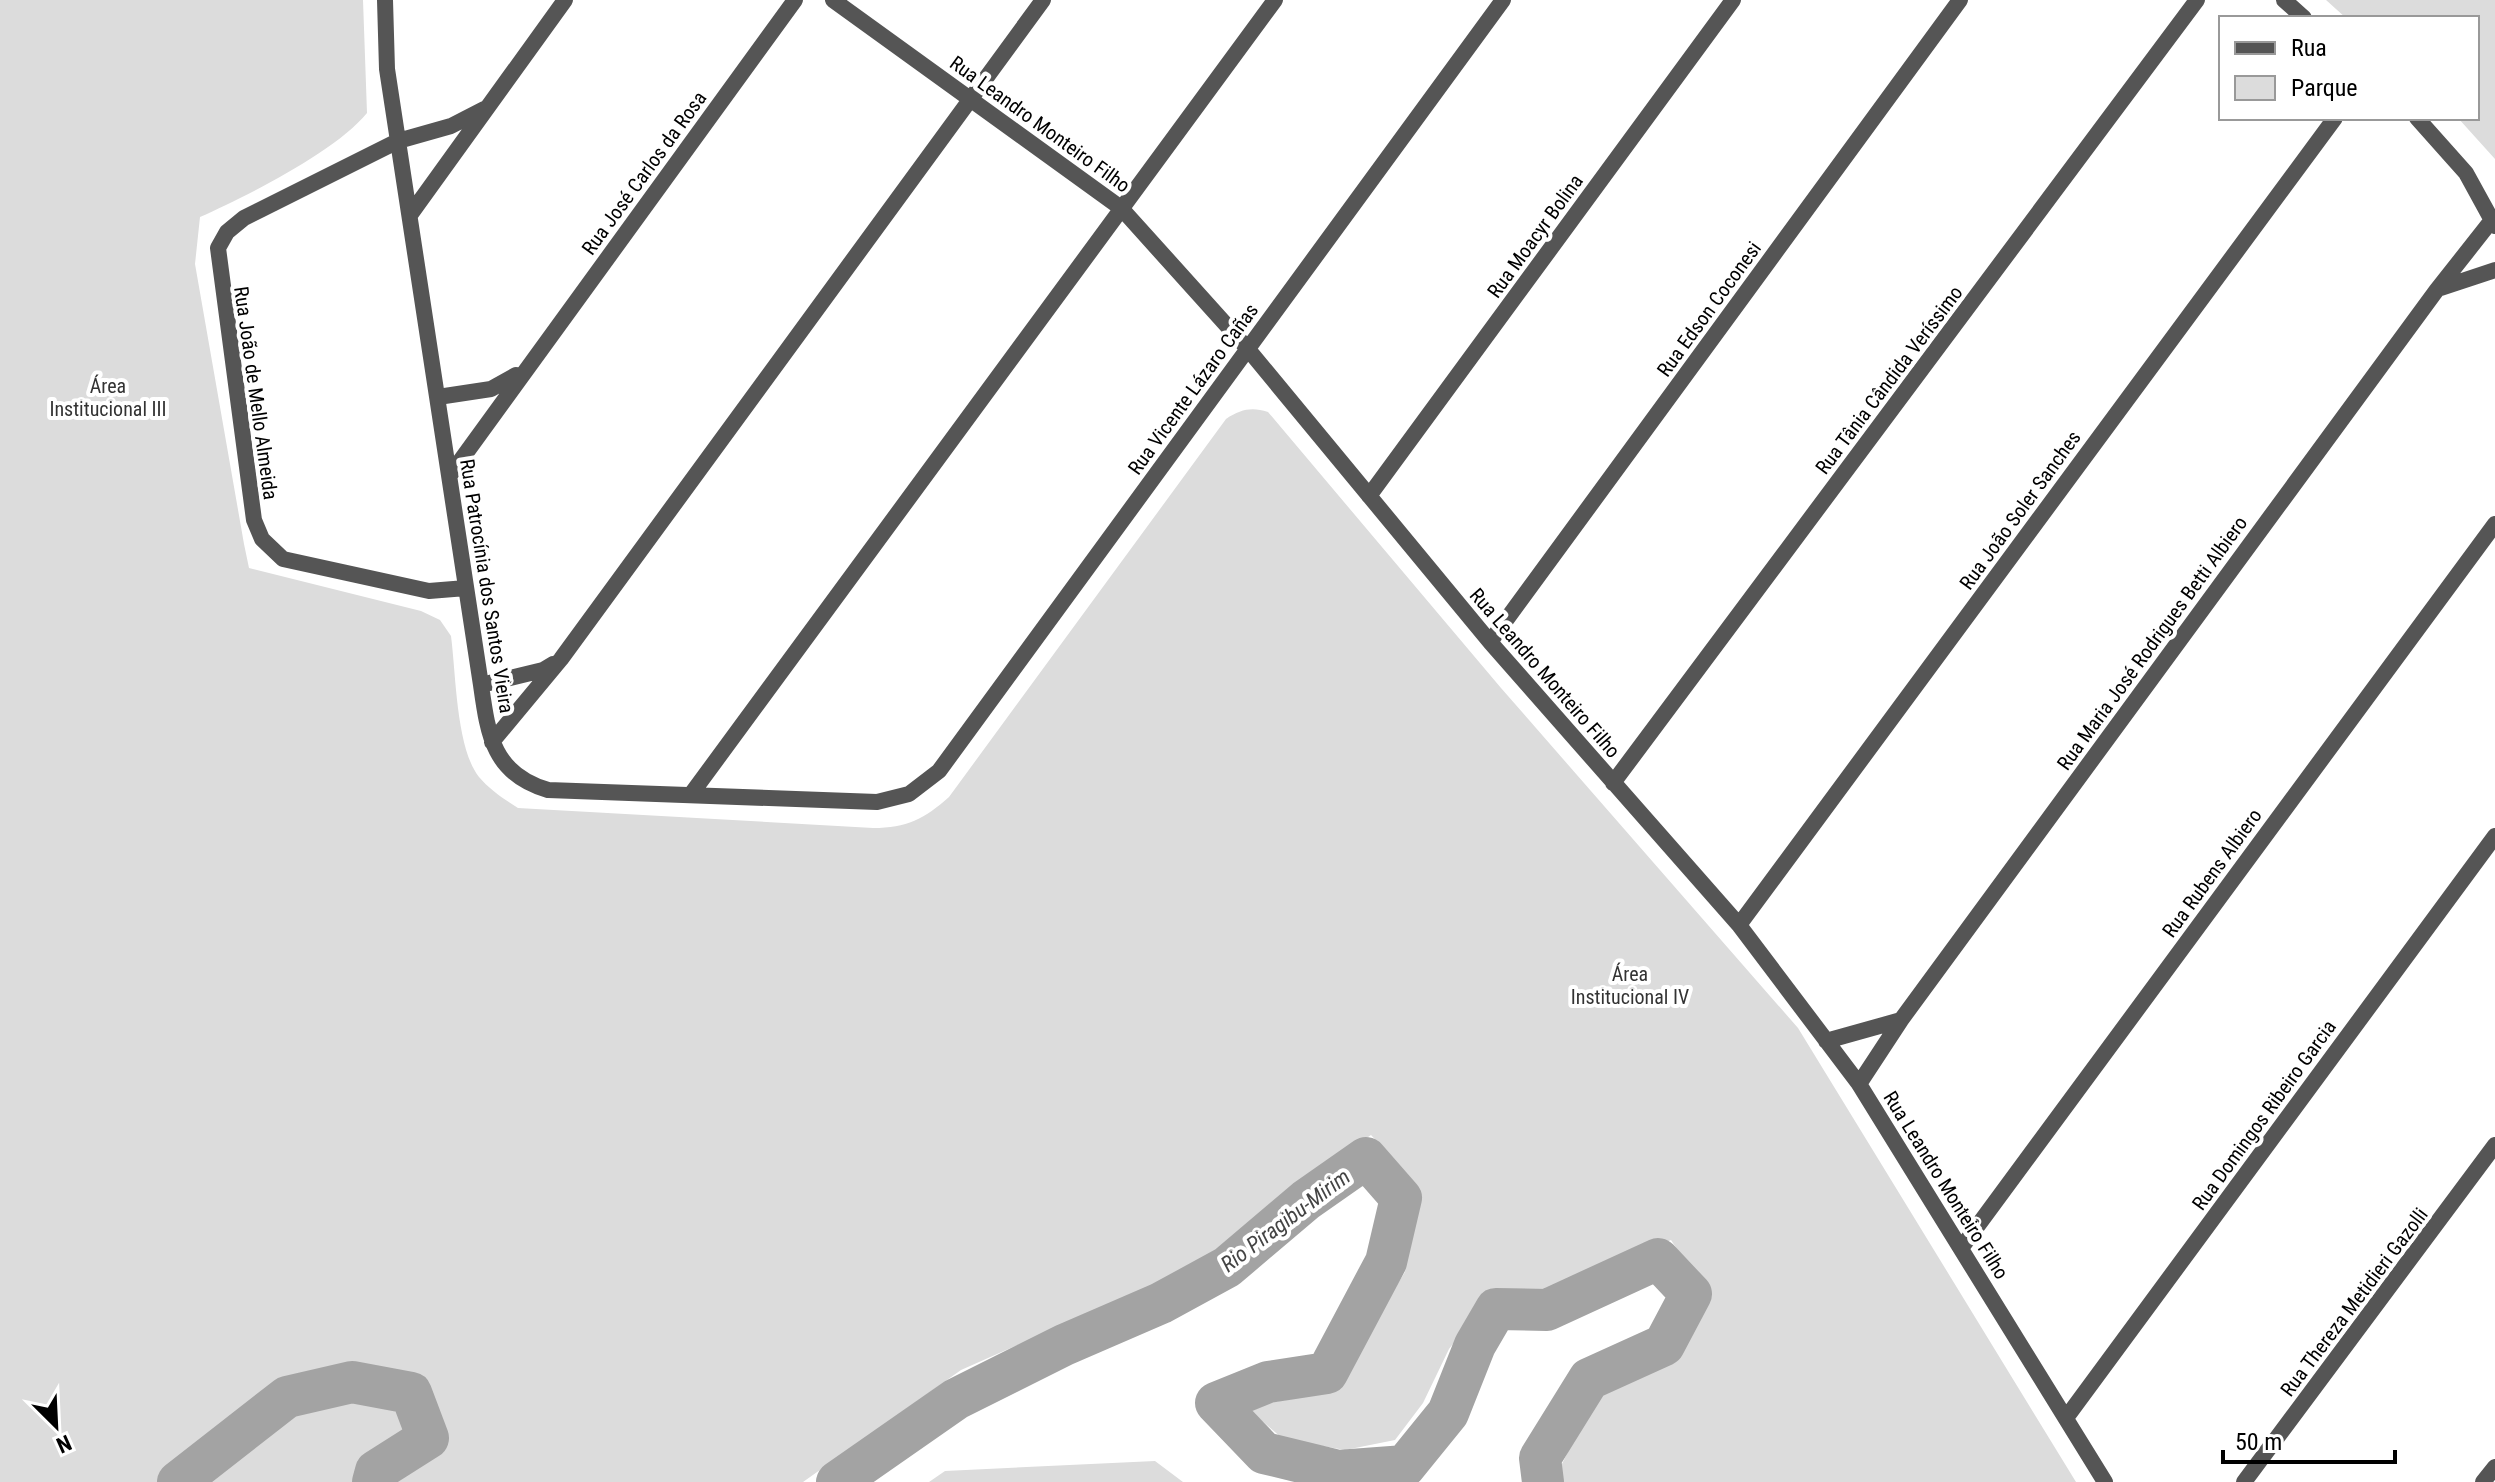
<svg xmlns="http://www.w3.org/2000/svg" width="2495" height="1482" viewBox="0 0 2495 1482" font-family="'Roboto Condensed',sans-serif">
	<style>
		.green { fill: #dcdcdc }
		.lines { fill: none; stroke-linecap: round; stroke-linejoin: round }
		.river { stroke: #a3a3a3; stroke-width: 42 }
		.street { stroke: #555; stroke-width: 16 }
		.labels { text-anchor: middle; stroke-width: 8; stroke-linejoin: round; paint-order: stroke }
		.street-label { font-size: 20px; fill: #000; stroke: #fff }
		.park-label { font-size: 20px; fill: #333; stroke: #fff }
		.water-label { font-size: 22px; font-style: italic; fill: #444; stroke: #fff }
	</style>
	<rect width="100%" height="100%" fill="#fff"/>
	<path class="green" d="M0 0H363L367 113C335 152 247 196 200 217L195 264 244 544 249 568 421 611 440 620 451 636C456 673 456 748 479 777 490 790 504 799 518 808L873 828C907 828 924 819 949 797L1226 419C1241 409 1252 407 1268 412L1501 688 1798 1028 2076 1482H1562L1560 1468 1597 1393 1678 1353 1709 1297 1671 1240 1543 1294 1496 1288 1449 1349 1423 1403 1395 1440 1345 1450 1283 1439 1246 1407 1330 1392 1405 1272 1416 1184 1371 1135 1267 1207 1219 1252 1151 1286 961 1370 803 1482H0Z
		M2326 0H2495V159L2458 118H2477V18H2346Z
		M1155 1461 1183 1482H929L945 1471Z"/>
	<g class="lines">
		<path class="river" d="M178 1482 287 1397 352 1382 411 1393 428 1438 376 1471 373 1482
			M837 1482 956 1399 1064 1345 1161 1303 1227 1267 1306 1200 1366 1158 1401 1198 1386 1262 1327 1373 1268 1382 1216 1403 1264 1453 1338 1471 1405 1466 1448 1413 1475 1345 1496 1309 1547 1310 1658 1259 1691 1294 1664 1345 1589 1379 1540 1458 1543 1482"/>
		<path class="street" d="M385 0 387 69 481 685C488 735 493 774 548 790L877 802 909 794 939 771 1503 0
			M833 0 1121 208 1247 348 1490 642 1739 925 1859 1084 2105 1482
			M2284 0 2304 18
			M2417 118 2466 173 2495 226
			M410 215 565 0
			M2441 288 2495 270
			M438 397 491 389 516 375
			M450 475 795 0
			M1369 496 1733 0
			M466 588 429 591 283 559 262 539 254 520 218 248 227 232 244 218 398 141 451 126 484 109
			M1490 642 1960 0
			M481 685 543 670 553 664
			M492 742 561 659 1043 0
			M1613 783 2197 0
			M692 793 1275 0
			M1739 925 2335 118
			M1826 1041 1901 1020
			M1859 1084 1901 1020 2436 291 2492 220
			M1962 1247 2495 524
			M2066 1418 2495 836
			M2244 1482 2495 1145
			M2483 1482 2495 1467"/>
	</g>
	<g class="labels">
		<g class="street-label">
			<text transform="translate(1040 124) rotate(36)" y="7">Rua Leandro Monteiro Filho</text>
			<text transform="translate(644 173) rotate(-54)" y="7">Rua José Carlos da Rosa</text>
			<text transform="translate(1535 236) rotate(-54)" y="7">Rua Moacyr Bolina</text>
			<text transform="translate(1709 309) rotate(-54)" y="7">Rua Edson Coconesi</text>
			<text transform="translate(1889 380) rotate(-53)" y="7">Rua Tânia Cândida Veríssimo</text>
			<text transform="translate(1193 389) rotate(-54)" y="7">Rua Vicente Lázaro Cañas</text>
			<text transform="translate(256 393) rotate(82)" y="7">Rua João de Mello Almeida</text>
			<text transform="translate(2020 510) rotate(-54)" y="7">Rua João Soler Sanches</text>
			<text transform="translate(487 586) rotate(81)" y="7">Rua Patrocínia dos Santos Vieira</text>
			<text transform="translate(2152 643) rotate(-54)" y="7">Rua Maria José Rodrigues Betti Albiero</text>
			<text transform="translate(1545 673) rotate(49)" y="7">Rua Leandro Monteiro Filho</text>
			<text transform="translate(2212 873) rotate(-54)" y="7">Rua Rubens Albiero</text>
			<text transform="translate(2264 1115) rotate(-54)" y="7">Rua Domingos Ribeiro Garcia</text>
			<text transform="translate(1946 1185) rotate(58)" y="7">Rua Leandro Monteiro Filho</text>
			<text transform="translate(2354 1302) rotate(-53)" y="7">Rua Thereza Metidieri Gazolli</text>
		</g>
		<g class="park-label">
			<text x="108" y="393">Área<tspan x="108" dy="23">Institucional III</tspan></text>
			<text x="1630" y="981">Área<tspan x="1630" dy="23">Institucional IV</tspan></text>
		</g>
		<g class="water-label">
			<text transform="translate(1285 1220) rotate(-37)" y="8">Rio Piragibu-Mirim</text>
		</g>
	</g>
	<rect x="2219" y="16" width="260" height="104" fill="#ffffff" stroke="#999999" stroke-width="2"/>
	<rect x="2235" y="42" width="40" height="12" fill="#555555" stroke="#999999" stroke-width="2"/>
	<text x="2291" y="56" font-size="24" fill="#000000">Rua</text>
	<rect x="2235" y="76" width="40" height="24" fill="#dcdcdc" stroke="#999999" stroke-width="2"/>
	<text x="2291" y="96" font-size="24" fill="#000000">Parque</text>
	<g transform="translate(56 1426) rotate(156)" stroke="#ffffff" stroke-width="6" paint-order="stroke">
	<path d="M0-6L14 30L0 20L-14 30Z" fill="#000000"/>
	<text y="-12" font-size="22" font-weight="bold" text-anchor="middle" fill="#000000">N</text>
	</g>
	<path d="M2223 1450v12h172v-12" fill="none" stroke="#000000" stroke-width="4"/>
	<text x="2235" y="1450" font-size="24" fill="#000000" stroke="#ffffff" stroke-width="6" paint-order="stroke">50 m</text>
</svg>
